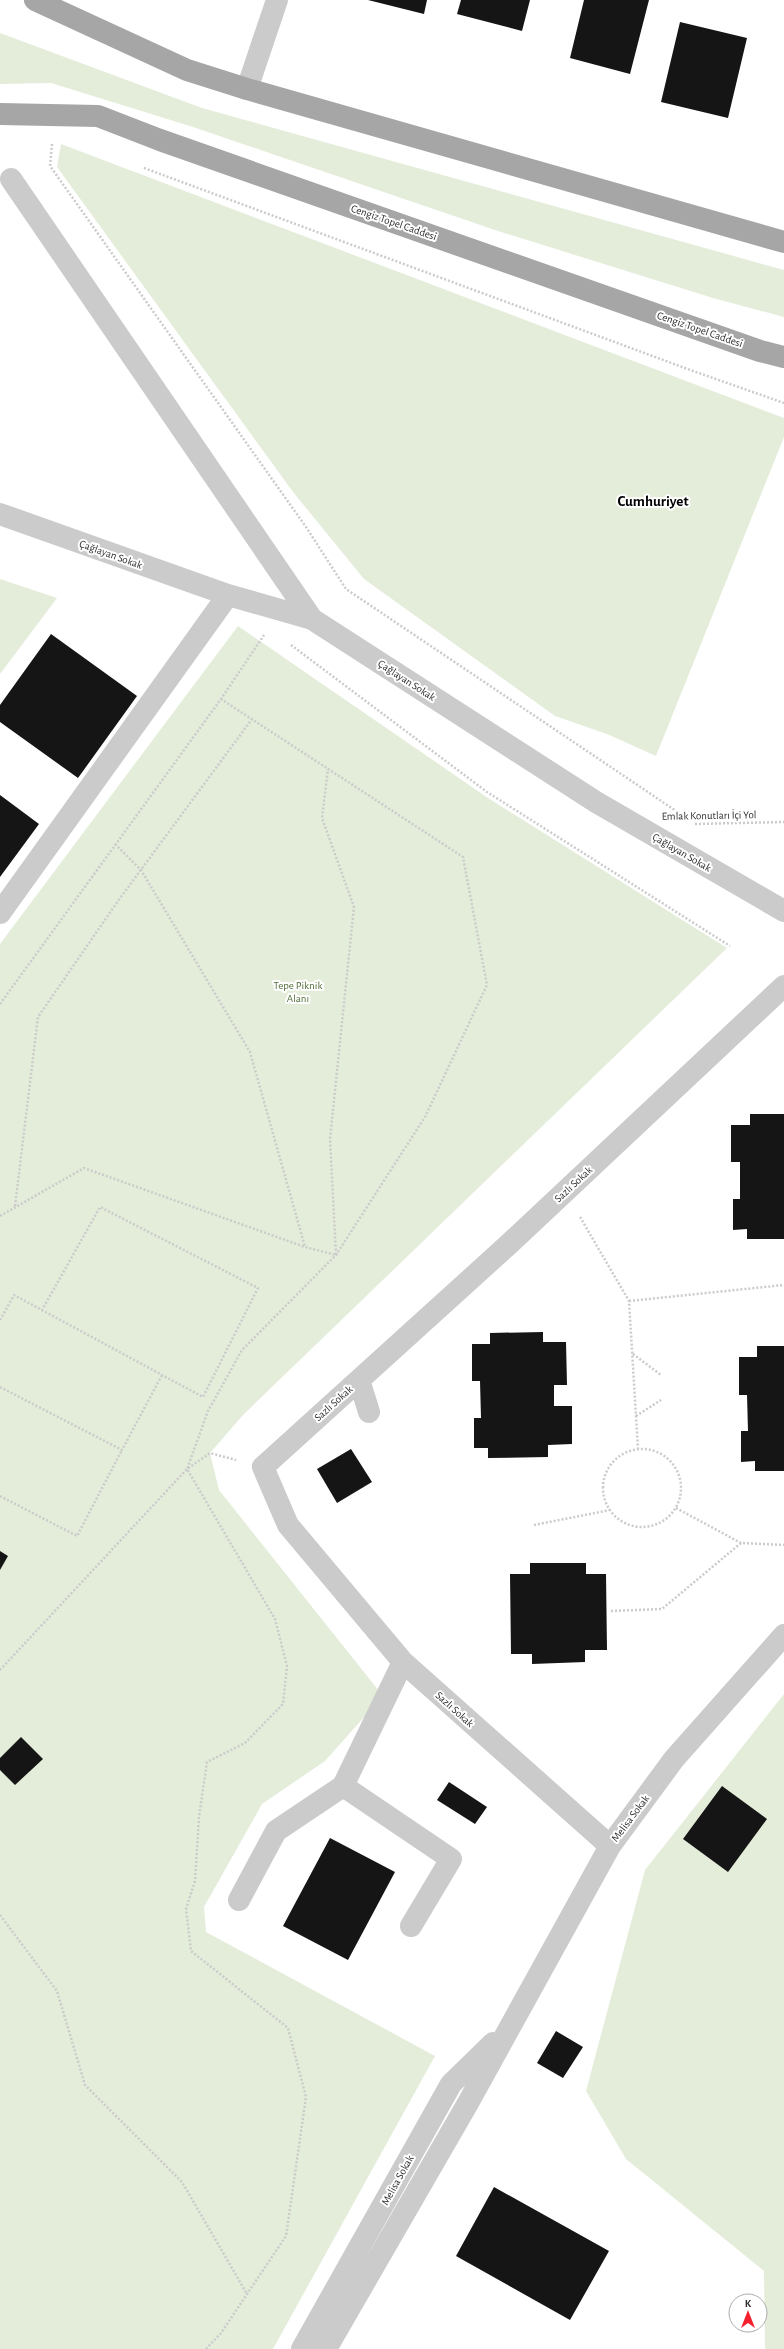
<svg xmlns="http://www.w3.org/2000/svg" width="784" height="2349" viewBox="0 0 784 2349" font-family="'Alegreya Sans',sans-serif">
	<style>
		.green { fill: #e4edda }
		.building { fill: #151515 }
		.lines { fill: none; stroke-linecap: round; stroke-linejoin: round }
		.path { stroke: #cbcbcb; stroke-width: 2.5; stroke-dasharray: 2 2; stroke-linecap: butt }
		.minor { stroke: #cbcbcb; stroke-width: 22 }
		.major { stroke: #a6a6a6; stroke-width: 22 }
		.labels { text-anchor: middle; stroke-width: 4; stroke-linejoin: round; paint-order: stroke }
		.street-label { font-size: 11px; fill: #2e2e2e; stroke: #fff }
		.park-label { font-size: 11px; fill: #506d38; stroke: #fff }
		.district-label { font-size: 15px; font-weight: bold; fill: #000; stroke: #fff }
	</style>
	<rect width="100%" height="100%" fill="#fff"/>
	<path class="green" d="M0 33 202 108 784 270V317L713 298 498 231 193 127 51 83 0 84Z
		M61 144 784 418V437L656 756 607 734 555 716 364 579 293 492 57 167Z
		M0 579 57 598 0 674Z
		M238 626 488 798 727 948 244 1414 210 1453 219 1490 383 1696 325 1761 262 1804 204 1907 206 1932 435 2056 273 2349H0V944Z
		M784 1694V2349H765L764 2271 626 2159 586 2091 645 1870Z"/>
	<path class="building" d="M368 0H427L424 14Z
		M461 0H530L522 31 457 14Z
		M584 0H649L630 74 570 58Z
		M680 22 747 38 728 118 661 102Z
		M51 634 137 696 78 778 0 722V705Z
		M0 795 39 824 0 877Z
		M750 1114H784V1239H747V1229L733 1230V1199H740V1162H731V1125H750Z
		M543 1332V1342H566L567 1385H554V1406H572V1444L548 1445V1457L488 1458V1448H474V1418H481L480 1381H472V1344H490V1333Z
		M757 1346H784V1471H755V1461L741 1462V1431H748L747 1395H739V1357H757Z
		M351 1449 372 1482 337 1503 317 1469Z
		M0 1551 8 1556 0 1570Z
		M530 1563H586V1574H606L607 1650H585V1662L532 1664V1654H511L510 1574H530Z
		M21 1737 43 1759 15 1785 0 1770V1758Z
		M449 1782 487 1807 475 1824 437 1800Z
		M722 1786 767 1819 728 1872 683 1839Z
		M330 1838 395 1872 348 1960 283 1926Z
		M556 2031 583 2047 563 2078 537 2063Z
		M494 2187 609 2251 570 2320 456 2256Z"/>
	<g class="lines">
		<path class="path" d="M52 144 50 166 306 527 346 589 688 819
			M144 168 693 371 784 403
			M291 645 487 792 730 946
			M695 824 784 822
			M115 844 141 870 250 1052 305 1247
			M0 1004 221 699 264 635
			M15 1206 38 1017 118 901 252 719
			M0 1216 84 1168 305 1247 336 1255 330 1139 354 907 322 818 328 769
			M580 1217 629 1301 638 1449
			M629 1301 784 1285
			M0 1320 14 1295C77 1329 140 1363 203 1397L258 1288 100 1207 42 1310
			M633 1354 661 1375
			M0 1387 122 1450 162 1375
			M636 1416 661 1400
			M603 1488a39 39 0 1 1 78 0a39 39 0 1 1-78 0Z
			M0 1496 77 1536 122 1450
			M676 1508 741 1543
			M534 1525 610 1510
			M611 1611 662 1609 741 1543 784 1545
			M0 1670 187 1469 210 1453 236 1460
			M0 1915 57 1991 85 2085 182 2182 247 2294
			M206 2349 221 2333 286 2236 306 2097 288 2028 191 1951 186 1909 195 1881 199 1817 207 1762 245 1743 283 1704 287 1666 275 1619 187 1469 208 1411 242 1350 336 1255 425 1117 487 985 463 857 221 699"/>
		<path class="minor" d="M247 89 277 0
			M11 179 312 619
			M0 514 228 595 312 619 596 802 784 911
			M0 913 228 595
			M359 1380 369 1412
			M343 1786 451 1859 411 1926
			M610 1846 403 1662 288 1525 263 1467 508 1245 784 986
			M239 1900 276 1831 343 1786 403 1662
			M302 2349 451 2084 493 2043
			M326 2349 468 2103 610 1846 674 1759 784 1635"/>
		<path class="major" d="M35 0 187 70 247 89 784 242
			M0 114 98 116 160 140 760 351 784 357"/>
	</g>
	<g class="labels">
		<g class="street-label">
			<text transform="translate(394 222) rotate(19)" y="4">Cengiz Topel Caddesi</text>
			<text transform="translate(700 329) rotate(19)" y="4">Cengiz Topel Caddesi</text>
			<text transform="translate(111 554) rotate(20)" y="4">Çağlayan Sokak</text>
			<text transform="translate(407 680) rotate(33)" y="4">Çağlayan Sokak</text>
			<text transform="translate(709 815) rotate(-1)" y="4">Emlak Konutları İçi Yol</text>
			<text transform="translate(682 852) rotate(30)" y="4">Çağlayan Sokak</text>
			<text transform="translate(573 1184) rotate(-43)" y="4">Sazlı Sokak</text>
			<text transform="translate(333 1403) rotate(-42)" y="4">Sazlı Sokak</text>
			<text transform="translate(455 1709) rotate(42)" y="4">Sazlı Sokak</text>
			<text transform="translate(630 1818) rotate(-53)" y="4">Melisa Sokak</text>
			<text transform="translate(397 2180) rotate(-61)" y="4">Melisa Sokak</text>
		</g>
		<g class="park-label">
			<text x="298" y="989">Tepe Piknik<tspan x="298" dy="13">Alanı</tspan></text>
		</g>
		<g class="district-label">
			<text x="653" y="506">Cumhuriyet</text>
		</g>
	</g>
	<g transform="translate(748 2313)"><circle r="19" fill="#ffffff" stroke="#ababab"/>
	<path d="M0-3L7 15L0 10L-7 15Z" fill="#f3212e"/>
	<text y="-6" font-size="11" font-weight="bold" text-anchor="middle" fill="#2e2e2e">K</text>
	</g>
</svg>
